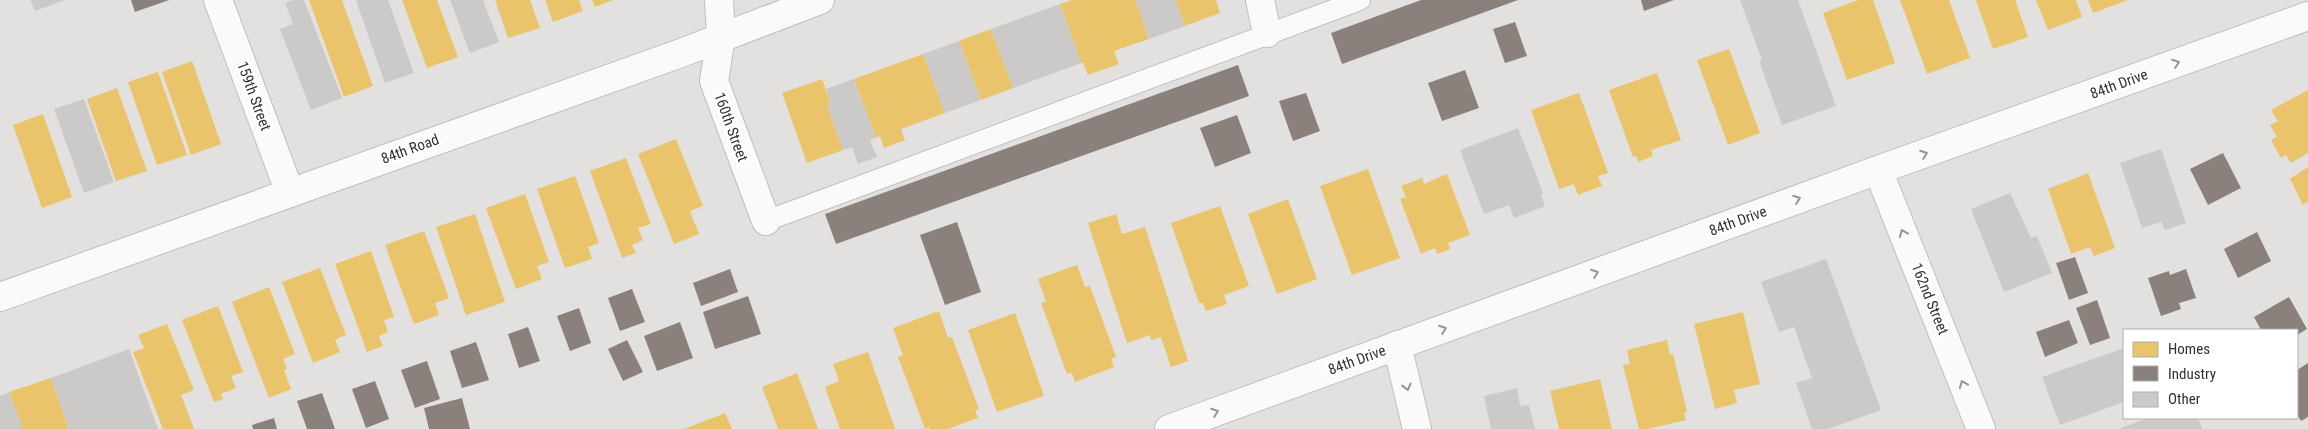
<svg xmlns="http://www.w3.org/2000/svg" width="2308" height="429" viewBox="0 0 2308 429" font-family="'Roboto Condensed',sans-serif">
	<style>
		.homes { fill: #e9c46a }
		.industry { fill: #8a817c }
		.building { fill: #cbcac9 }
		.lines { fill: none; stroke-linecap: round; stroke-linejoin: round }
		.service-casing { stroke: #bfbfbd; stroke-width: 22 }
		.minor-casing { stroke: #bfbfbd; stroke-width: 30 }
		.service { stroke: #fbfafa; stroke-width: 20 }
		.minor { stroke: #fbfafa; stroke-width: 28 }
		.oneway { stroke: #969695 }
		.labels { text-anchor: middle; stroke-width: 5; stroke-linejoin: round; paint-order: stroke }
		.street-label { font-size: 15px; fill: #323130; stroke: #fff }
	</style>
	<rect width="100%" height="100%" fill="#e2e1df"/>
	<path class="homes" d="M309 0H342L373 86 344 97Z
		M402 0H437L458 57 427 68Z
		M495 0H530L540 28 508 38Z
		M545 0H579L583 11 553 22Z
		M592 0H613L595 7Z
		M1072 0H1136L1149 39 1114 51 1119 64 1088 75 1083 63H1081L1060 4Z
		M1175 0H1216L1220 13 1185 26Z
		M1858 0H1873L1895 63 1847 80 1823 13Z
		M1900 0H1949L1970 58 1927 74Z
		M1976 0H2015L2028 37 1993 49Z
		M2036 0H2076L2082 17 2048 30Z
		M2088 0H2128L2093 13Z
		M991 29 1013 88 981 100 959 41Z
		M1729 49 1760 133 1728 145 1697 60Z
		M923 54 945 113 901 129 905 140 884 148 880 136 876 138 854 79Z
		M192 61 221 144 191 155 162 72Z
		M158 72 187 155 157 165 128 82Z
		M1657 73 1681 140 1651 150 1653 156 1638 162 1636 156 1633 157 1609 90Z
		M822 79 831 104 827 106 843 150 807 163 782 93Z
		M117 88 147 171 116 181 87 99Z
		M2308 90V153L2291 163 2286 155 2281 158 2271 140 2277 137 2270 125 2278 121 2271 110Z
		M1579 93 1608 173 1598 176 1602 186 1578 195 1574 184 1559 189 1531 110Z
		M43 114 72 197 42 208 13 125Z
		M676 139 703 206 690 211 699 234 674 244 638 154Z
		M626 158 651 224 638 228 643 240 632 245 636 253 622 258 590 171Z
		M2308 167V202L2303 205 2290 179Z
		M1368 169 1400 258 1352 275 1320 186Z
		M2088 173 2115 248 2094 256 2090 247 2071 254 2048 189Z
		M1447 174 1470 235 1448 243 1450 249 1437 254 1435 248 1421 254 1400 199 1406 197 1401 186 1422 178 1424 184Z
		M575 176 599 243 588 247 592 259 565 268 537 189Z
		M525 194 549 262 537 266 542 279 516 289 486 208Z
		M1288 199 1317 279 1277 294 1248 214Z
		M1220 206 1249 286 1224 295 1227 304 1206 311 1203 303H1199L1171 223Z
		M475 214 505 302 466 315 436 227Z
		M1116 214 1122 234 1145 227 1188 361 1171 367 1161 337 1151 340 1150 335 1127 343 1088 223Z
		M424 231 449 298 435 303 439 315 414 324 385 245Z
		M371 251 394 317 384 320 388 332 379 336 383 346 367 352 335 264Z
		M1077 265 1085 287 1090 286 1116 357 1111 359 1114 367 1075 382 1072 373 1067 374 1041 303 1046 302 1038 279Z
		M320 268 346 335 335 340 340 352 313 363 282 282Z
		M269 287 295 354 283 359 287 369 284 370 291 389 269 398 232 302Z
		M218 306 243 372 231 376 236 388 221 394 223 399 214 402 182 320Z
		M939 311 948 338 952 337 979 409 975 410 978 418 948 429H929V427L925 429 898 357 903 355 893 328Z
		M1743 312 1760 384 1734 390 1737 403 1715 409 1694 324Z
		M1015 313 1044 396 997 412 968 330Z
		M167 324 194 390 181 395 194 429H163L133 352 144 348 138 335Z
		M1667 340 1670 355 1673 354 1687 412 1684 413 1686 420 1648 429H1639L1623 365 1630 364 1627 350Z
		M868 352 895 429H840L825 387 839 381 833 364Z
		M797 373 818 429H778L762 387Z
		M51 378 69 429H23L9 392Z
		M1600 379 1612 429H1559L1550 391Z
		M725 413 732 429H684Z"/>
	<path class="industry" d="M131 0H169L135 12Z
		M1421 0H1518L1342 64 1331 33Z
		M1641 0H1674L1644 11Z
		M1515 22 1527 56 1505 63 1493 29Z
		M1238 65 1249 96 836 244 825 214Z
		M1465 70 1479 108 1442 121 1428 83Z
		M1306 93 1320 131 1293 141 1279 101Z
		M1237 115 1251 153 1215 167 1200 128Z
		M2223 153 2241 188 2208 205 2190 169Z
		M957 222 981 292 945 305 920 235Z
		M2257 232 2271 261 2238 278 2224 249Z
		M2075 257 2088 293 2069 300 2056 263Z
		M730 269 738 292 701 306 693 283Z
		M2186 269 2196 298 2179 303 2181 309 2161 316 2148 278 2169 271 2170 275Z
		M632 289 645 322 620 331 608 298Z
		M748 296 761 334 715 349 703 312Z
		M2289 297 2307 329 2297 335V330H2261L2254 317Z
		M2097 300 2110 338 2090 345 2076 308Z
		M579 308 591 343 570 351 557 316Z
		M2069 320 2078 343 2045 357 2036 332Z
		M680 322 693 358 657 371 644 336Z
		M528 327 540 361 519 368 508 334Z
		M627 340 643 372 623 381 608 349Z
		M476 342 489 380 462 388 450 351Z
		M427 361 440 399 415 408 401 370Z
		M2308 363V417L2301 421 2297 414V370Z
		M375 381 389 419 366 428 352 389Z
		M322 393 335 429H307L297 401Z
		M462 398 470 429H429L424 408Z
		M274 418 277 429H253L252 425Z"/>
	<path class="building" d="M30 0H65L35 11Z
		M293 0H304L342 98 311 110 280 29 293 24 285 3Z
		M360 0H388L414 73 385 83 356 1Z
		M450 0H483L499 42 470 53Z
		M1136 0H1175L1185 26 1149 39Z
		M1740 0H1798L1836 106 1782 125 1759 61 1762 60Z
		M1060 4 1081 63 1013 88 991 29Z
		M959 41 981 100 945 113 923 54Z
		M854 79 876 138 870 140 877 157 858 164 852 147 843 150 827 106 831 104 826 89Z
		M84 99 114 182 84 193 54 109Z
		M1518 128 1543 193 1541 194 1545 206 1514 218 1509 205 1484 214 1460 150Z
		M2161 149 2186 223 2165 230 2161 222 2142 228 2120 163Z
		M2010 193 2031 238 2037 236 2052 273 2004 292 1971 209Z
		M1826 259 1881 410 1828 429H1812L1796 383 1812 378 1794 327 1779 332 1761 282Z
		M2124 348V402L2060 425 2042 377Z
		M129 349 158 429H69L51 378Z
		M1517 388 1520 406 1529 405 1535 429H1491L1484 396Z
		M9 392 23 429H0V396Z
		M2148 418H2198L2202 429H2118Z"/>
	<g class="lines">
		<g class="service-casing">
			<path id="service" d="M766 221 1360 0"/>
		</g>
		<g class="minor-casing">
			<path id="minor" d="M218 0 290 193
				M719 0 721 37 714 81 766 221
				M1260 0 1267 33
				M1878 170 1981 429
				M0 297 681 53 820 0
				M1397 345 1417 429
				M1169 429 1878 170 2308 16"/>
		</g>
		<use href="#service" class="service"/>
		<use href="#minor" class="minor"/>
	</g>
	<defs><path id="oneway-chevron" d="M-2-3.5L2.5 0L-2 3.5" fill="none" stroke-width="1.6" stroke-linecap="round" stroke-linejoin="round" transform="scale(1.25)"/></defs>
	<g class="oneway">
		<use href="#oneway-chevron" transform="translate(2176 63) rotate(-20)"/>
		<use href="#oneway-chevron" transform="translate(1924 154) rotate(-20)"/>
		<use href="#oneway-chevron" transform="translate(1797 199) rotate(-20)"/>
		<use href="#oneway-chevron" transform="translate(1903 233) rotate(-112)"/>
		<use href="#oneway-chevron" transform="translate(1595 273) rotate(-20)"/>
		<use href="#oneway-chevron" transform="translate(1443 329) rotate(-20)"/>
		<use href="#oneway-chevron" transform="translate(1963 384) rotate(-112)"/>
		<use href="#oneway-chevron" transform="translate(1407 387) rotate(76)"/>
		<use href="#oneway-chevron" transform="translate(1215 412) rotate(-20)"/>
	</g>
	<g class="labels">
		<g class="street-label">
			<text transform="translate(2119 84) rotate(-20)" y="5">84th Drive</text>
			<text transform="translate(254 96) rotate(70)" y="5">159th Street</text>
			<text transform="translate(731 127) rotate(70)" y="5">160th Street</text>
			<text transform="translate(410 149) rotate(-20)" y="5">84th Road</text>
			<text transform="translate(1738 221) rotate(-20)" y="5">84th Drive</text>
			<text transform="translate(1930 299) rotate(68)" y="5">162nd Street</text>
			<text transform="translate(1357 360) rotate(-20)" y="5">84th Drive</text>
		</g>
	</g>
	<rect x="2123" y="329" width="175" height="90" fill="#ffffff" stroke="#adadac"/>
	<rect x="2133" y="342" width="25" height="15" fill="#e9c46a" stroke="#adadac"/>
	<text x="2168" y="354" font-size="15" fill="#323130">Homes</text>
	<rect x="2133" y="366" width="25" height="15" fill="#8a817c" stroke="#adadac"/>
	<text x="2168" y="379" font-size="15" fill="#323130">Industry</text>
	<rect x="2133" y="392" width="25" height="15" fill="#cbcac9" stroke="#adadac"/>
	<text x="2168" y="404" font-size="15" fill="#323130">Other</text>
</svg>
